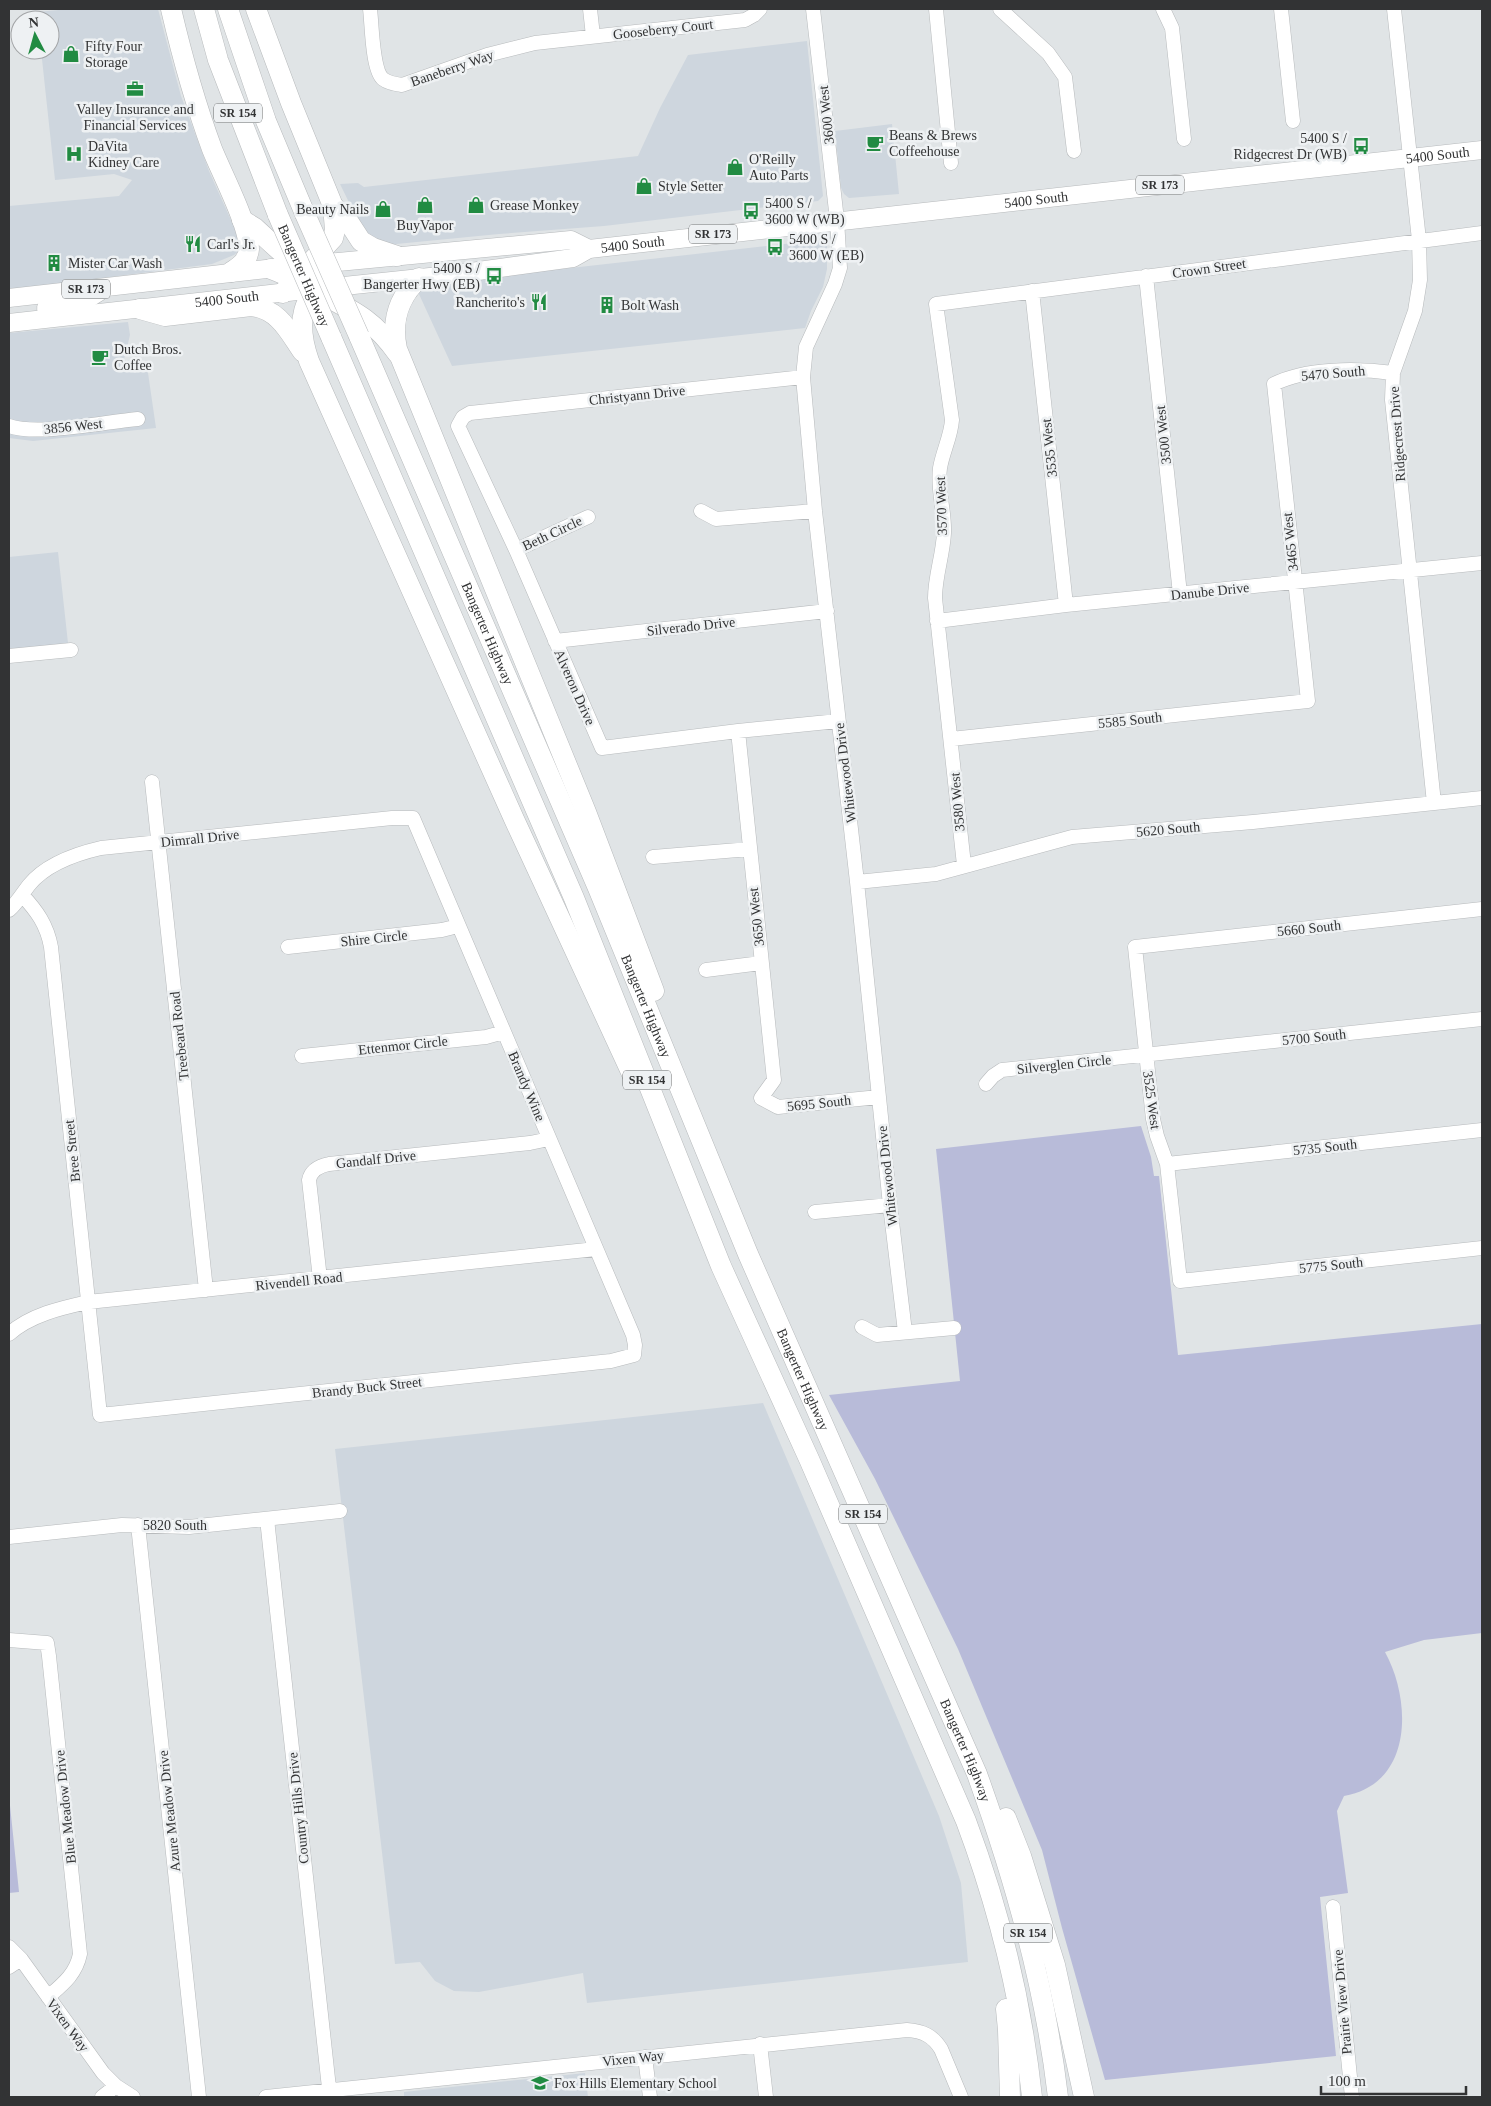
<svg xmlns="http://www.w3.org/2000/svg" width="1491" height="2106" viewBox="0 0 1491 2106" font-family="'Times New Roman',serif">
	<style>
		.built { fill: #ced6de }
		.green { fill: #b8bbd9 }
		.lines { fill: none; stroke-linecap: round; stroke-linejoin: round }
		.minor-casing { stroke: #b7babc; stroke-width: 15 }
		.major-casing { stroke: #b7babc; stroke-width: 19 }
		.highway-casing { stroke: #b7babc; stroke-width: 21 }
		.minor { stroke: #fff; stroke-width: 14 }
		.major { stroke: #fff; stroke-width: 18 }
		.highway { stroke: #fff; stroke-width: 20 }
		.highway-bridge-casing { stroke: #b7babc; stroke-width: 21; stroke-linecap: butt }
		.highway-bridge { stroke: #fff; stroke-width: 20 }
		.labels { text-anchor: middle; stroke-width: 5; stroke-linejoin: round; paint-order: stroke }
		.shield { fill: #eef1f3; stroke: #6a6c6d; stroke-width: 1 }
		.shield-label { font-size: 12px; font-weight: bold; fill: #323334 }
		.street-label { font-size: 14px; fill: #323334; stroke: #eef1f3 }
		.poi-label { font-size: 14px; fill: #323334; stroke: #eef1f3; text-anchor: start }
	</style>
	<rect width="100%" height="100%" fill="#e0e4e6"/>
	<path class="built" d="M69 9H158L181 96 209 171 239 238 240 250 234 255 212 264 9 290V206L119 196 132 180 114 174 55 180 41 50H50V20H38L37 12Z
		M807 41 823 196 818 201 604 226 499 234 386 245 363 231 340 184 358 183 364 187 638 156 660 108 688 55Z
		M892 124 899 194 849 198 844 194 841 188 835 131Z
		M820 240 825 241 827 246V269L823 287 811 311 805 328 452 366 418 292 446 283 491 277Z
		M128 322 130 335 122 368 147 366 156 428 33 441 9 438V333Z
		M58 552 68 643 9 650V557Z
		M763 1403 939 1816 961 1883 968 1962 587 2003 583 1973 479 1992 454 1991 435 1981 420 1962 395 1964 335 1449Z
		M585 2073 588 2097H404V2092Z"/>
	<path class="green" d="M1141 1126 1151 1157 1154 1176H1159L1178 1355 1482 1324V1633L1424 1640 1385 1652C1412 1701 1413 1784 1344 1796L1337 1811 1348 1893 1320 1897 1336 2056 1105 2080 1062 1928 1042 1850 958 1649 875 1479 829 1395 960 1381 936 1149Z
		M9 1796 19 1892 9 1893Z"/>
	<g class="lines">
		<g class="minor-casing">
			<path id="minor" d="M370 9C372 23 372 70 383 79 388 83 395 84 402 85L487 55 535 43 745 20 754 15 760 9
				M590 9 593 36
				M813 9 837 220 840 268 835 284 806 347 803 377 815 511 857 882 890 1205 905 1332
				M936 9 951 163
				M1000 9 1048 53 1065 77 1074 151
				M1163 9 1172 28 1184 139
				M1281 9 1293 121
				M1394 9 1419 240 1420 280 1415 311 1393 373 1392 400 1434 803
				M1146 276 1180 594
				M1032 291 1066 605
				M803 377 470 413 463 417 458 426 516 550 602 748 738 731 838 721
				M9 426C39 436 104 422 138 419
				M701 511 716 519 815 511
				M516 550 588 517
				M937 621 1066 605 1482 563
				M555 641 827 611
				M9 656 71 650
				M738 731 774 1080 761 1098 778 1107 879 1097
				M951 739 1308 701 1274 384C1306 368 1357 368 1393 373
				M152 782 206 1290
				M653 857 750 849
				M964 865 935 598C935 576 943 555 944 533 945 511 937 490 940 468 943 451 951 436 952 420L936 304 1482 233
				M857 882 936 874 1072 837 1253 822 1482 798
				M1482 909 1135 947 1153 1119 1157 1136 1167 1164 1180 1281 1482 1248
				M9 910C17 903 22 894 29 885 46 864 75 854 101 848L392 818H413L633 1335 635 1345 634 1355 611 1361 100 1415 51 947C47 925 37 911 22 895
				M288 947 442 930 458 926
				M706 970 761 963
				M302 1056 486 1037 504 1032
				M986 1084 993 1076 1002 1070 1482 1019
				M1167 1164 1482 1130
				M815 1212 890 1205
				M320 1279 309 1180C311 1170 319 1166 329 1164L530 1143 549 1139
				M862 1327 877 1335 954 1328
				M9 1334C30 1315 61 1308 88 1302L596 1249
				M267 1519 330 2097
				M138 1525 199 2097
				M9 1537 122 1525 189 1527 340 1511
				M9 1640 47 1643 49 1656 80 1954C76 1974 63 1984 48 1997
				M1333 1907 1352 2097
				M9 1947 21 1959 103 2073 116 2086 133 2097
				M9 1967 21 1959
				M760 2044 766 2097
				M645 2057 650 2097
				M102 2097 116 2086
				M266 2097 907 2030C923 2031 933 2036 941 2049L961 2097"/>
		</g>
		<g class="major-casing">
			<g id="major">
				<path d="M317 264 571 240 589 249"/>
				<path id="s1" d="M325 288 449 275 573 258 589 249 1482 150"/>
				<path d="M9 298 284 267"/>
				<path d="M46 308 88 299 99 292"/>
				<path id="s2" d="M9 323 297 291"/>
			</g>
		</g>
		<g class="highway-casing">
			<g id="highway">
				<path d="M171 9C182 56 195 103 212 149 222 174 249 225 249 249 248 261 239 267 231 272"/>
				<path d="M204 9 218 60 278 215"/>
				<path d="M228 9 266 121 305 214"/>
				<path d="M256 9 291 103 333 206 335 230 333 238 283 293"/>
				<path d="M333 206 348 221 361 241 373 248 397 256"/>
				<path d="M242 220 255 228 279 250 307 266"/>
				<path d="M332 263C306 300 293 315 309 361L514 819 632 1074"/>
				<path d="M271 269C286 274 298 282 312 289 349 309 372 317 398 354"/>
				<path d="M419 278C398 298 391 321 397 349L586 812 654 991"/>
				<path d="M140 309 165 316 251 306C279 309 289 332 303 352"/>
				<path id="s3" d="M359 336 598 888 748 1254 977 1774C1015 1880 1045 1986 1058 2097"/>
				<path d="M331 337 574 898 721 1266 809 1459 966 1821C999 1909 1022 2004 1032 2097"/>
				<path d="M1006 1818 1021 1856 1055 1965 1084 2097"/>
				<path d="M1006 2009 1008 2030 1010 2097"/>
			</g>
		</g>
		<use href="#minor" class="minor"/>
		<use href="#major" class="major"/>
		<use href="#highway" class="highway"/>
		<g class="highway-bridge-casing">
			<g id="highway-bridge">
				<path d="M305 214 359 336"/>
				<path id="s4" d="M278 215 331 337"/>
			</g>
		</g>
		<use href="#highway-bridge" class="highway-bridge"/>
	</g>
	<defs>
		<g id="shop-bare" transform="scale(1.35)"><path d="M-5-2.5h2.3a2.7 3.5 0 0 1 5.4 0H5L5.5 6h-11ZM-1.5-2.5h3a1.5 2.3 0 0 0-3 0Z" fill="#218b42" stroke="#eef1f3" stroke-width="2.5" paint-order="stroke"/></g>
		<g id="office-bare" transform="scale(1.35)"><path d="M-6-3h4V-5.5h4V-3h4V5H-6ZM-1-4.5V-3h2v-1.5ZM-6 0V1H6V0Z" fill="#218b42" stroke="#eef1f3" stroke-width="2.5" paint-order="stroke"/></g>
		<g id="cafe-bare" transform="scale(1.35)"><path d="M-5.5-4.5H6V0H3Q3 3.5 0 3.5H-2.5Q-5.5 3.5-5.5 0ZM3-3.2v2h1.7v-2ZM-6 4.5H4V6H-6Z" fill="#218b42" stroke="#eef1f3" stroke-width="2.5" paint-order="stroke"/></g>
		<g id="bus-bare" transform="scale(1.35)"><path d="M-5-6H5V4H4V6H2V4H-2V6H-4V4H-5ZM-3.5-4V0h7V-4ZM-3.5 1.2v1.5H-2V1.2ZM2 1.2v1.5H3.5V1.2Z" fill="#218b42" stroke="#eef1f3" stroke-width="2.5" paint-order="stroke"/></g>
		<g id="hospital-bare" transform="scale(1.35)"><path d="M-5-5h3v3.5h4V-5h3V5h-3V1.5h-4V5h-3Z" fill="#218b42" stroke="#eef1f3" stroke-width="2.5" paint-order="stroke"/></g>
		<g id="restaurant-bare" transform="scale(1.35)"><path d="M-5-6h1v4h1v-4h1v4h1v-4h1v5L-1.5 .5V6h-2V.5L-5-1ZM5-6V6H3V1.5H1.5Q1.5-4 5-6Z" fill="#218b42" stroke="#eef1f3" stroke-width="2.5" paint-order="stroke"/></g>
		<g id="building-bare" transform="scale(1.35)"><path d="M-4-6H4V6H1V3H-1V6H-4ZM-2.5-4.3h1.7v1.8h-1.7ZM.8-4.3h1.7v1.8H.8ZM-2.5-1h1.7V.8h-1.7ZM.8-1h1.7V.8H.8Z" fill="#218b42" stroke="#eef1f3" stroke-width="2.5" paint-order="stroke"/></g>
		<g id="school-bare" transform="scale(1.35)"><path d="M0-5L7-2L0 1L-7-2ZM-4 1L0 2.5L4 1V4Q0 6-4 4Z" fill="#218b42" stroke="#eef1f3" stroke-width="2.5" paint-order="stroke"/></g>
	</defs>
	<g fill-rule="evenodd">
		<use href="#shop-bare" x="71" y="54"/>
		<use href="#office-bare" x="135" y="89"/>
		<use href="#cafe-bare" x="875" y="143"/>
		<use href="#bus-bare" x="1361" y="146"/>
		<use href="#hospital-bare" x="74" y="154"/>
		<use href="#shop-bare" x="735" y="167"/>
		<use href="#shop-bare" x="644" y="186"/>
		<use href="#shop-bare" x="425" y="205"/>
		<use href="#shop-bare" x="476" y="205"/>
		<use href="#shop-bare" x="383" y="209"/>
		<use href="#bus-bare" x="751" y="211"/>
		<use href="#restaurant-bare" x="193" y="244"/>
		<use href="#bus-bare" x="775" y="247"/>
		<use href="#building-bare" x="54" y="263"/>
		<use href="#bus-bare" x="494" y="276"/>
		<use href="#restaurant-bare" x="539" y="302"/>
		<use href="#building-bare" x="607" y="305"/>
		<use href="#cafe-bare" x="100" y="357"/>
		<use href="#school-bare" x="540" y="2083"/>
	</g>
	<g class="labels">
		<g class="shield">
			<rect x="214" y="103.5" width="48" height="19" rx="4"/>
			<rect x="1136" y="175.5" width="48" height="19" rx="4"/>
			<rect x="689" y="224.5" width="48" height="19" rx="4"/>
			<rect x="62" y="279.5" width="48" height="19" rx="4"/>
			<rect x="623" y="1070.5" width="48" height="19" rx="4"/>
			<rect x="839" y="1504.5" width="48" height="19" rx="4"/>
			<rect x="1004" y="1923.5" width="48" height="19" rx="4"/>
		</g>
		<g class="shield-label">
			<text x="238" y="117">SR 154</text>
			<text x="1160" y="189">SR 173</text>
			<text x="713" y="238">SR 173</text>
			<text x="86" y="293">SR 173</text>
			<text x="647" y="1084">SR 154</text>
			<text x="863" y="1518">SR 154</text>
			<text x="1028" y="1937">SR 154</text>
		</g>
		<g class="street-label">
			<text transform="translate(663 29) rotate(-6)" y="5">Gooseberry Court</text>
			<text transform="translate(452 68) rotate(-19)" y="5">Baneberry Way</text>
			<text transform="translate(826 115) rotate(-96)" y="5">3600 West</text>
			<text dy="5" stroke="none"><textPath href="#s1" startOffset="1122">5400 South</textPath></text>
			<text dy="5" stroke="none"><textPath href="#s1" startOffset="718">5400 South</textPath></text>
			<text dy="5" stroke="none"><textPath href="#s1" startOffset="312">5400 South</textPath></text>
			<text transform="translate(1209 268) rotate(-8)" y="5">Crown Street</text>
			<text dy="5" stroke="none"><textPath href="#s4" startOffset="66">Bangerter Highway</textPath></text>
			<text dy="5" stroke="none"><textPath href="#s2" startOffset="219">5400 South</textPath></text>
			<text transform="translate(1333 373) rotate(-5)" y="5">5470 South</text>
			<text transform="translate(637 395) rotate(-6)" y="5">Christyann Drive</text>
			<text transform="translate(73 426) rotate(-6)" y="5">3856 West</text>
			<text transform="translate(1397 434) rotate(-94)" y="5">Ridgecrest Drive</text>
			<text transform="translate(1163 435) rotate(-96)" y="5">3500 West</text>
			<text transform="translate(1049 448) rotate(-96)" y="5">3535 West</text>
			<text transform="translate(941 506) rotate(-92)" y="5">3570 West</text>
			<text transform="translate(552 533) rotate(-25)" y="5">Beth Circle</text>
			<text transform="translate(1290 542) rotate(-96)" y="5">3465 West</text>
			<text transform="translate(1210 591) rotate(-6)" y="5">Danube Drive</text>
			<text transform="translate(691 626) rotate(-6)" y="5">Silverado Drive</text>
			<text dy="5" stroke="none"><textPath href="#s3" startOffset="324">Bangerter Highway</textPath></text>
			<text transform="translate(575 687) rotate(66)" y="5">Alveron Drive</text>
			<text transform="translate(1130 720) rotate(-6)" y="5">5585 South</text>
			<text transform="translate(845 773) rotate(-97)" y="5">Whitewood Drive</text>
			<text transform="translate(957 802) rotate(-95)" y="5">3580 West</text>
			<text transform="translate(1168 829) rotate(-5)" y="5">5620 South</text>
			<text transform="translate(200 838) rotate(-6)" y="5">Dimrall Drive</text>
			<text transform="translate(756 917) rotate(-96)" y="5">3650 West</text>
			<text transform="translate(1309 928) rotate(-6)" y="5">5660 South</text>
			<text transform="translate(374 938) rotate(-6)" y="5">Shire Circle</text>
			<text dy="5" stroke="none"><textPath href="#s3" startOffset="729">Bangerter Highway</textPath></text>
			<text transform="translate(179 1036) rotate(-96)" y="5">Treebeard Road</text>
			<text transform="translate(1314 1037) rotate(-6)" y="5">5700 South</text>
			<text transform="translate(403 1045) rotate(-6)" y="5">Ettenmor Circle</text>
			<text transform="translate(1064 1064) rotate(-6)" y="5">Silverglen Circle</text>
			<text transform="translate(527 1086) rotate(67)" y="5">Brandy Wine</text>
			<text transform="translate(1152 1100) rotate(82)" y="5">3525 West</text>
			<text transform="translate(819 1103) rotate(-6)" y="5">5695 South</text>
			<text transform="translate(1325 1147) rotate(-6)" y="5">5735 South</text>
			<text transform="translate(72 1151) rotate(-96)" y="5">Bree Street</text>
			<text transform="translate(376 1159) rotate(-6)" y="5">Gandalf Drive</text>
			<text transform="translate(887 1176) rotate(-96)" y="5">Whitewood Drive</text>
			<text transform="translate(1331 1265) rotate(-6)" y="5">5775 South</text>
			<text transform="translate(299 1281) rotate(-6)" y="5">Rivendell Road</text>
			<text dy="5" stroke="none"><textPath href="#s3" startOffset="1134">Bangerter Highway</textPath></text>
			<text transform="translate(367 1387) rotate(-6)" y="5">Brandy Buck Street</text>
			<text x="175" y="1530">5820 South</text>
			<text dy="5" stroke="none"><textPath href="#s3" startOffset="1539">Bangerter Highway</textPath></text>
			<text transform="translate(65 1807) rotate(-96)" y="5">Blue Meadow Drive</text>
			<text transform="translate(298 1808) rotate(-96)" y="5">Country Hills Drive</text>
			<text transform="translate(169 1811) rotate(-96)" y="5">Azure Meadow Drive</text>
			<text transform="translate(1342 2002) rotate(-95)" y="5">Prairie View Drive</text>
			<text transform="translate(68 2025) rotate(54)" y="5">Vixen Way</text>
			<text transform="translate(633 2058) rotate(-6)" y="5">Vixen Way</text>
		</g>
		<g class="poi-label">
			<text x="85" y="51">Fifty Four<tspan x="85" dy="16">Storage</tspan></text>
			<text x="135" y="114" text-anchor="middle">Valley Insurance and<tspan x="135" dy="16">Financial Services</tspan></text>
			<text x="889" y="140">Beans &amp; Brews<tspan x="889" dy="16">Coffeehouse</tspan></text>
			<text x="1347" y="143" text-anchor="end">5400 S /<tspan x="1347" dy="16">Ridgecrest Dr (WB)</tspan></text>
			<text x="88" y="151">DaVita<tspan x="88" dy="16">Kidney Care</tspan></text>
			<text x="749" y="164">O'Reilly<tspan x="749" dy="16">Auto Parts</tspan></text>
			<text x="658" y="191">Style Setter</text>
			<text x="765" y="208">5400 S /<tspan x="765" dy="16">3600 W (WB)</tspan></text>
			<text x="490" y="210">Grease Monkey</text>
			<text x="369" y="214" text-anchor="end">Beauty Nails</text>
			<text x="425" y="230" text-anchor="middle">BuyVapor</text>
			<text x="789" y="244">5400 S /<tspan x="789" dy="16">3600 W (EB)</tspan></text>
			<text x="207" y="249">Carl's Jr.</text>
			<text x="68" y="268">Mister Car Wash</text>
			<text x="480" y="273" text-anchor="end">5400 S /<tspan x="480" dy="16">Bangerter Hwy (EB)</tspan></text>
			<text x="525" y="307" text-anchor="end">Rancherito's</text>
			<text x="621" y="310">Bolt Wash</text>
			<text x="114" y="354">Dutch Bros.<tspan x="114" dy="16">Coffee</tspan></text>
			<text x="554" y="2088">Fox Hills Elementary School</text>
		</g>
	</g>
	<rect width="1491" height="2106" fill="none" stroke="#323334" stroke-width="20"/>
	<g transform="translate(35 35) rotate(354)"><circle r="24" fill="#eef1f3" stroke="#a3a5a7"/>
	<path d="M0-4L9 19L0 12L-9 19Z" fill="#218b42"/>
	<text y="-8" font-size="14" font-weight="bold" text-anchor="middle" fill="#323334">N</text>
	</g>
	<path d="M1321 2086v8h145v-8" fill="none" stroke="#323334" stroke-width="2.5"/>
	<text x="1328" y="2086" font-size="15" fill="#323334" stroke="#eef1f3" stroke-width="4" paint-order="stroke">100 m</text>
</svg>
